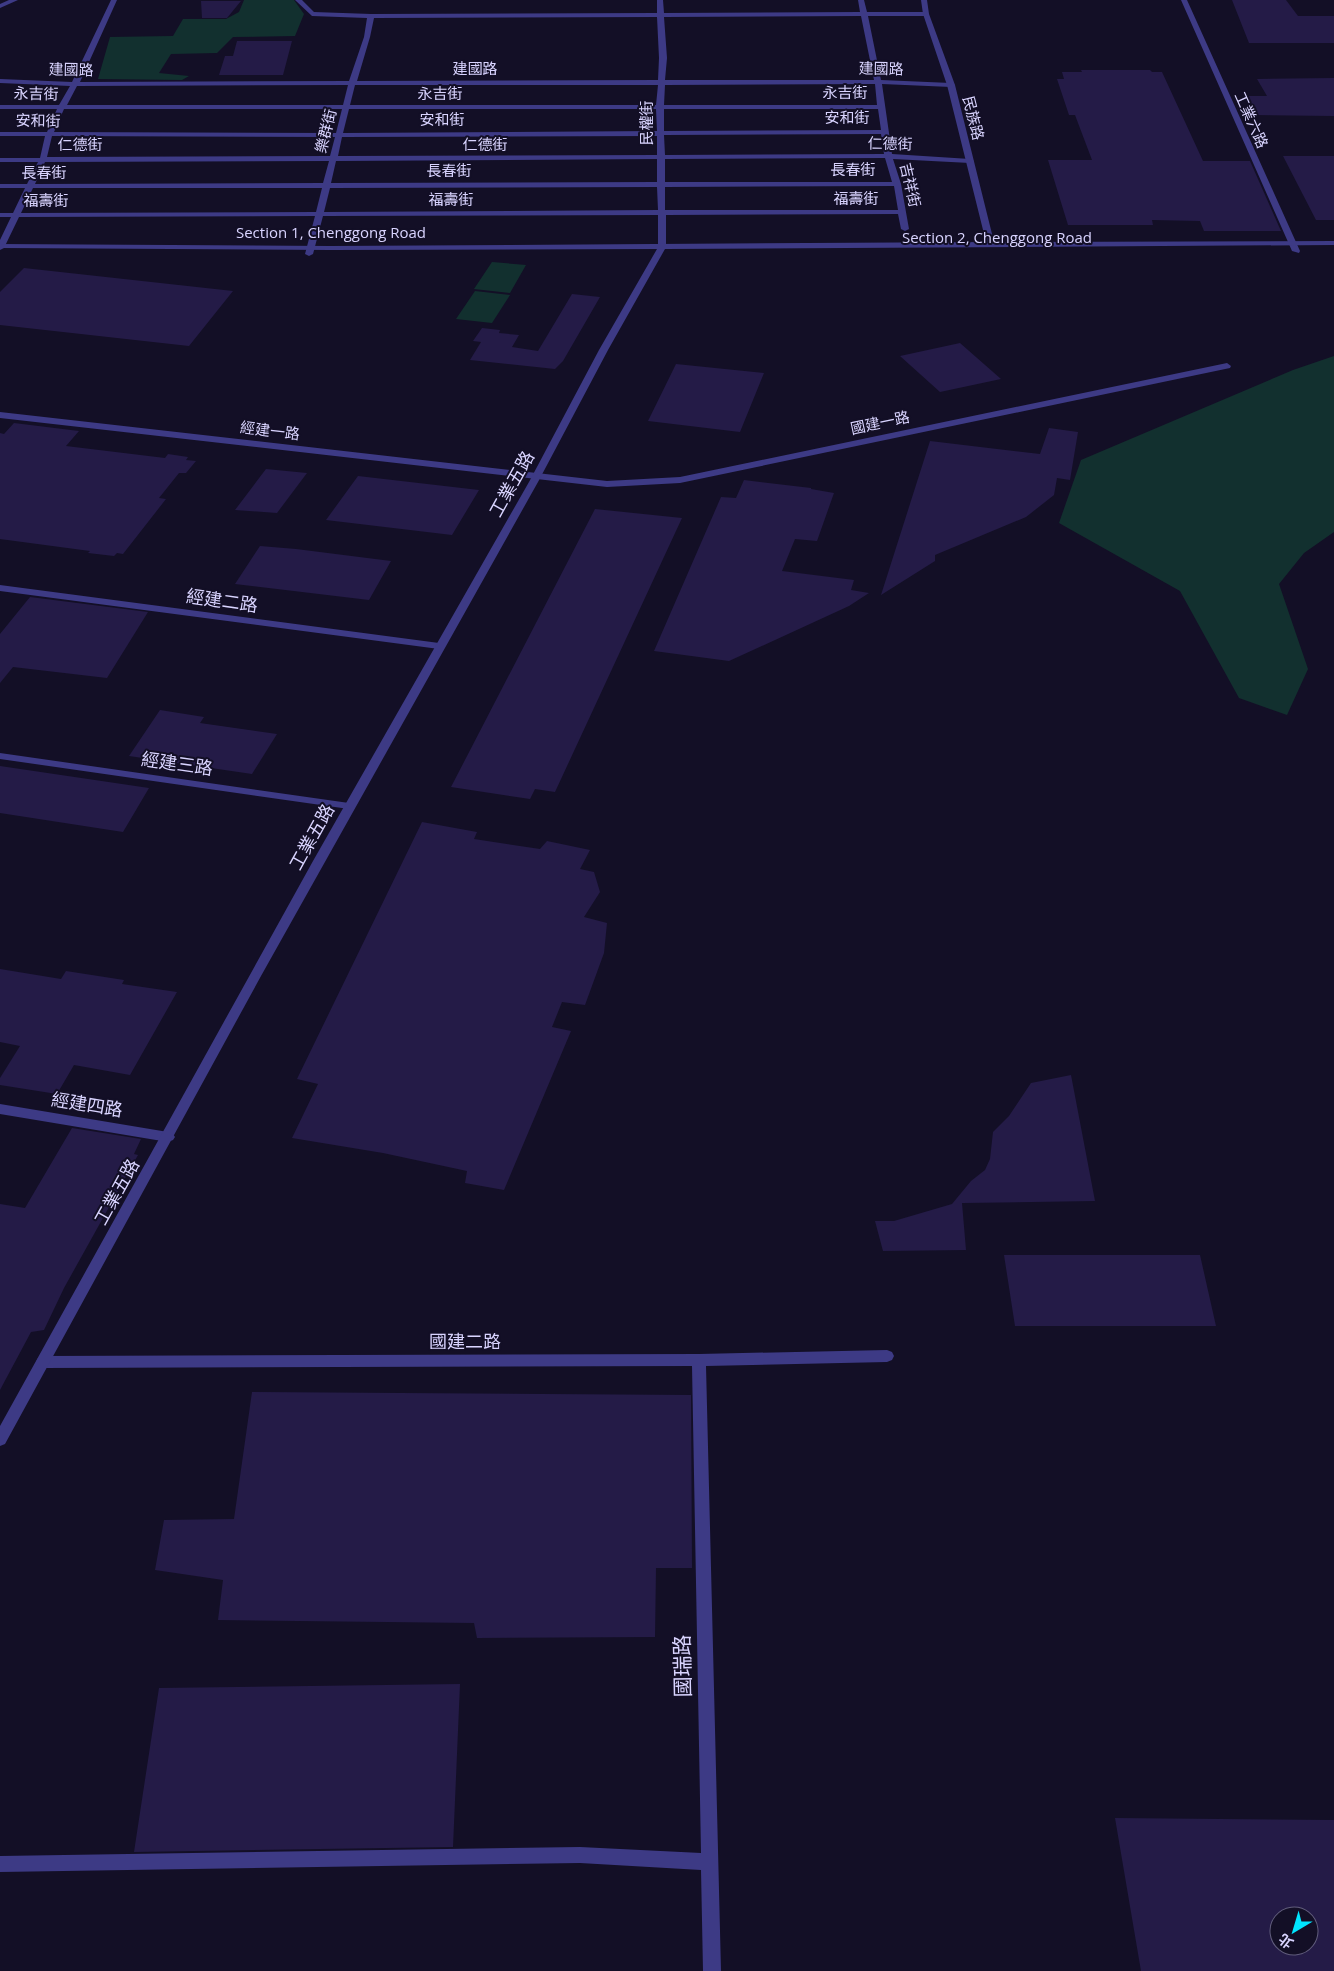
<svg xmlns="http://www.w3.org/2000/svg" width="1334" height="1971" viewBox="0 0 1334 1971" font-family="'Open Sans','Noto Sans TC',sans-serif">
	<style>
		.green { fill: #12302f }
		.building { fill: #241b47; fill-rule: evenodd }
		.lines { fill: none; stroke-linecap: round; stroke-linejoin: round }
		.minor { fill: #3d3a85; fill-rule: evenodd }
		.tertiary { fill: #3d3a85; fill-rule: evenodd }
		.labels { text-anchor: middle; stroke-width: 4; stroke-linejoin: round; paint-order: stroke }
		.far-street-label { font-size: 15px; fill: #d9d4ff; stroke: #130f26 }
		.street-label { font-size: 18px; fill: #d9d4ff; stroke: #130f26 }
		.near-street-label { font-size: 21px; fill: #d9d4ff; stroke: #130f26 }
	</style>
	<rect width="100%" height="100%" fill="#130f26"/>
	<path class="green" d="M244 0H294L304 14 295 36 233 37 217 53 171 54 159 73 189 76 182 80 98 79 110 37 173 36 183 19H226L239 12Z
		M492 262 526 265 510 293 474 289Z
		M475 291 510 295 492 323 456 319Z
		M1334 356V532L1304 553 1279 584 1308 669 1287 715 1239 698 1180 591 1059 523 1081 460 1293 370Z"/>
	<path class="building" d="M1232 0H1286L1298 16H1334V43H1249Z
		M201 1H241L227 18H202Z
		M237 41H292L283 75H219L225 56H233Z
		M1081 70H1150L1152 72H1162L1203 161H1250L1281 231H1204L1200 221 1152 220 1153 225H1068L1048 160H1092L1075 115H1069L1057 79H1064L1062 72H1082Z
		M1334 78V116L1255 115 1246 96H1267L1257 79Z
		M1283 156H1334V220H1316Z
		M24 268 233 291 189 346 0 325V292Z
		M572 294 600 297 563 361 555 369 470 360 481 342 473 341 482 328 500 330 499 333 519 335 512 347 538 351Z
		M960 343 1001 379 940 392 900 356Z
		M676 364 764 373 740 432 648 421Z
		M14 423 79 431 66 446 165 458 168 454 188 457 186 460 196 461 186 473H179L159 498 166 499 123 554 117 553 114 556 88 553 90 551 0 539V433L4 434Z
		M1049 428 1078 432 1070 480 1057 478 1054 495 1026 517 935 555V561L881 595 930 441 1040 454Z
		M266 469 307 473 277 513 235 510Z
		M358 476 479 490 452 535 326 520Z
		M744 480 811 488V489L834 493 817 541 795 539 782 571 854 580 851 590 869 593 849 606 729 661 654 651 721 497 736 498Z
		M595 509 682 518 555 792 535 789 530 799 451 787Z
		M260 546 296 549 391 561 369 600 235 584Z
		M30 597 148 612 107 678 13 667 0 683V634Z
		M160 710 204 717 200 723 277 734 252 774 129 756Z
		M0 766 149 788 123 832 0 813Z
		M422 822 477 832 474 839 540 849 547 841 590 850 580 869 594 872 600 892 584 917 607 923 604 953 585 1005 562 1002 552 1027 571 1031 504 1190 465 1183 467 1171 383 1153 292 1138 318 1084 297 1079Z
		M0 969 61 979 66 971 124 980 122 984 177 992 130 1075 74 1065 57 1094 0 1085V1078L20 1046 0 1042Z
		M1071 1075 1095 1201 962 1203 966 1250 883 1251 875 1221H894L952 1204 971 1181 985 1170 990 1159 993 1132 1009 1116 1031 1083Z
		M72 1128 141 1139 134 1154 138 1155 64 1288 44 1330 31 1332 0 1390V1204L25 1208Z
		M1004 1255H1200L1216 1326H1015Z
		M252 1392 691 1395 692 1568H656L655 1637 477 1638 474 1623 218 1620 223 1580 155 1570 164 1520 234 1519Z
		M460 1684 453 1847 134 1852 159 1688Z
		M1115 1818 1334 1820V1971H1141ZM1279 1916H1309V1946H1279Z"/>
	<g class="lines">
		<path class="minor" d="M9 0H18L0 8V4Z
			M111 0H117L80 82 349 81 364 37 367 18 312 16 295 0H302L314 12 371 14 657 13V0H663L664 13 860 12 858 0H864L867 12H926L929 14 926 16H868L881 80 951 83 955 85 951 87 882 84 892 154 970 159 974 161 970 163 893 159 901 184 909 229 905 231 901 229 898 214 666 215V246L662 248 658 246V215L323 216 313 254 309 256 305 254 315 216 19 217 4 248 0 250V240L11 217H0V213H13L25 188H0V184H27L38 162H0V158H40L45 136H0V132H47L57 109H0V105H59L70 86 0 83V79L72 82ZM861 16 874 80H665L667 58 664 17ZM657 17 659 58 658 80 357 81 370 37 374 18ZM875 84 877 105H664L665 85ZM348 85 343 105H67L77 86ZM355 85H658L656 105H350ZM64 109H342L336 133 54 132ZM349 109H656L657 131 343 133ZM664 109H878L881 130 664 131ZM881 134 884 154 665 155 664 135ZM52 136 335 137 330 156 47 157ZM657 136V155L338 156 342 137ZM885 158 892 182H665V159ZM657 159V182L331 183 336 161ZM329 161 323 183 35 184 45 162ZM894 186 898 210H665V187ZM657 187 658 210 324 212 330 188ZM33 188H322L316 212 21 213Z
			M1181 0H1187L1300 251 1299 253 1292 251Z
			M1227 363 1231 366 1230 368 680 483 607 487 0 418V412L607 481 680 477Z
			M0 585 439 643 444 646 439 649 0 591Z
			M0 753 349 803 355 806 349 809 0 759Z
			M0 1104 168 1132 173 1134 175 1137 173 1140 168 1142 0 1114Z
			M887 1350 892 1352 894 1356 892 1360 887 1362 706 1366 721 1971H703L701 1870 580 1863 0 1872V1856L580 1847 701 1853 692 1366 43 1368 38 1366 36 1362 38 1358 43 1356 699 1354Z"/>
		<path class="tertiary" d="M921 0H927L929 14 955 85 994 242 1334 241V245L665 249 608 350 538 482 261 976 5 1444 0 1446V1426L313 861 529 482 599 350 657 249 330 250 0 248V244L330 246 986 242 947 85 923 14Z"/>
	</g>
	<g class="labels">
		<g class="far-street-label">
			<text x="475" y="74">建國路</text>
			<text transform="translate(881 69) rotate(1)" y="5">建國路</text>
			<text transform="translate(71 70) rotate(1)" y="5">建國路</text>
			<text x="845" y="98">永吉街</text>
			<text transform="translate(36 94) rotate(1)" y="5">永吉街</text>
			<text x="440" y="99">永吉街</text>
			<text x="847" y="123">安和街</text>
			<text transform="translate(973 118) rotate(76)" y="5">民族路</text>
			<text x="442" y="125">安和街</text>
			<text transform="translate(1251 120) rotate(66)" y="5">工業六路</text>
			<text transform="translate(38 121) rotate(1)" y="5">安和街</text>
			<text transform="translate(647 123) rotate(-90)" y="5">民權街</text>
			<text transform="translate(326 131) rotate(-76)" y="5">樂群街</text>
			<text transform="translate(890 144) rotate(1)" y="5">仁德街</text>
			<text x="80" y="150">仁德街</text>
			<text x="485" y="150">仁德街</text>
			<text x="853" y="175">長春街</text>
			<text x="449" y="176">長春街</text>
			<text x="44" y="178">長春街</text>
			<text transform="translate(910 185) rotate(77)" y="5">吉祥街</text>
			<text x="856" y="204">福壽街</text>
			<text x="451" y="205">福壽街</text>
			<text x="46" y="206">福壽街</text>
			<text x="331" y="238">Section 1, Chenggong Road</text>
			<text x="997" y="243">Section 2, Chenggong Road</text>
			<text transform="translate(880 423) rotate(-12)" y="5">國建一路</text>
			<text transform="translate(270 431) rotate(7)" y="5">經建一路</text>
		</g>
		<g class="street-label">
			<text transform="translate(512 484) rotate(-61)" y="6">工業五路</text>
			<text transform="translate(222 601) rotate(8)" y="6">經建二路</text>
			<text transform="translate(177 764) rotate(8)" y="6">經建三路</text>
			<text transform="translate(312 837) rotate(-61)" y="6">工業五路</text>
			<text transform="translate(87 1105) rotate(9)" y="6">經建四路</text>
			<text transform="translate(117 1192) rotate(-61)" y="6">工業五路</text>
			<text x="465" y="1348">國建二路</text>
		</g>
		<g class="near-street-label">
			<text transform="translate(683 1666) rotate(-91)" y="7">國瑞路</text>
		</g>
	</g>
	<g transform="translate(1294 1931) rotate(218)"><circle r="24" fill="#130f26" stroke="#625e7d"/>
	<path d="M0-4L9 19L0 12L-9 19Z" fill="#00e5ff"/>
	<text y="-8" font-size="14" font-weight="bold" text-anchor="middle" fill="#d9d4ff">北</text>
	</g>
</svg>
